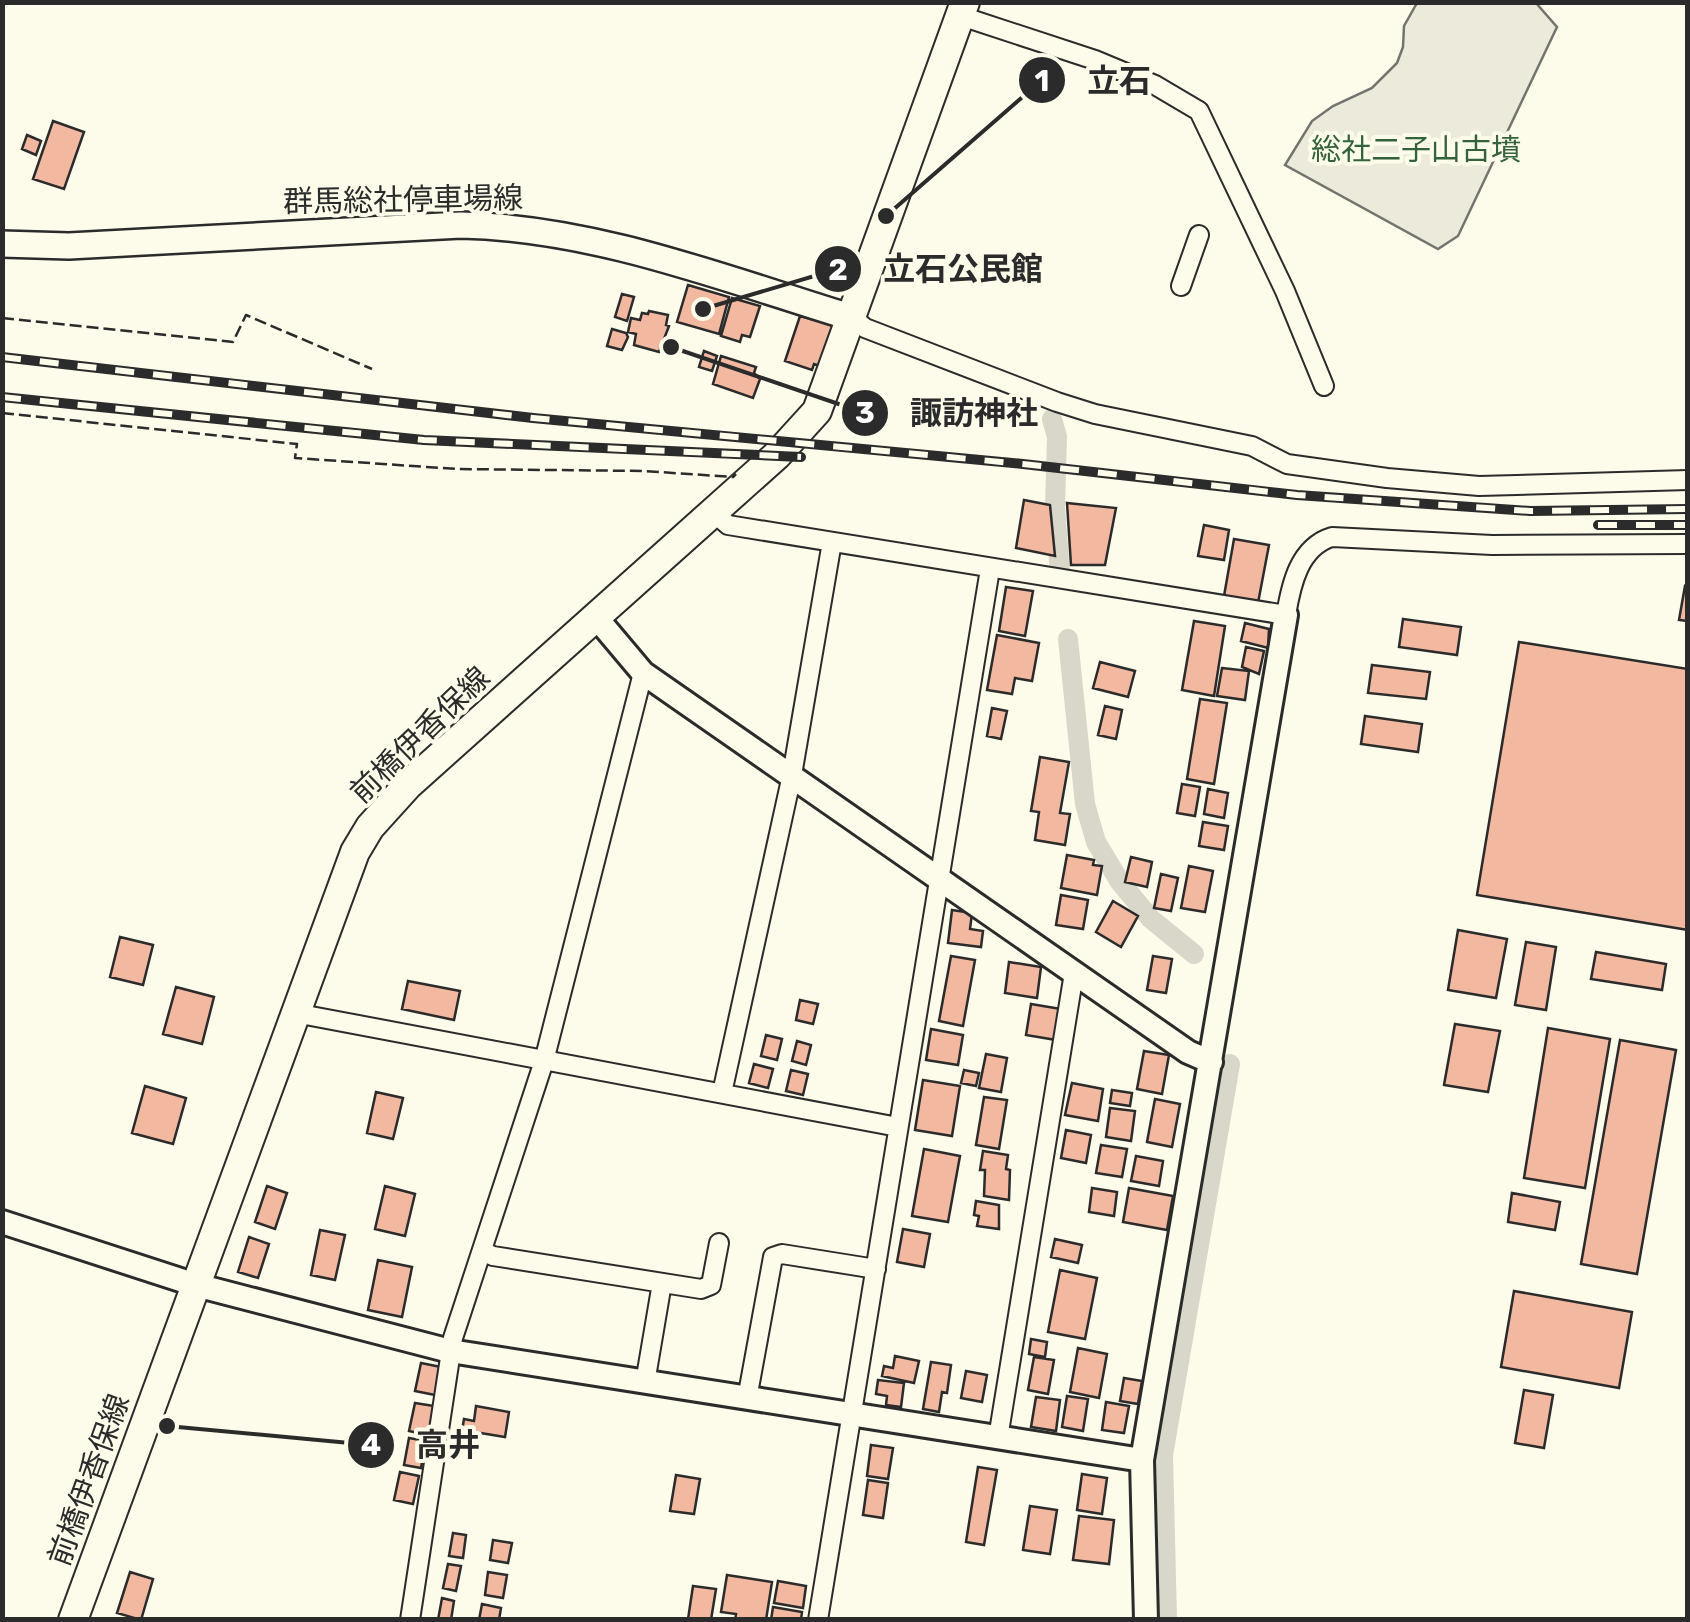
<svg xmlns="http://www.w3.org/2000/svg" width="1690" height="1622" viewBox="0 0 1690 1622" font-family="Rubik,'Noto Sans JP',sans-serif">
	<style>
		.green { fill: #ecebdb; stroke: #74746e; stroke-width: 2.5 }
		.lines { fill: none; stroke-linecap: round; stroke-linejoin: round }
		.canal { stroke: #d8d7c9; stroke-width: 20 }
		.building { fill: #f2b8a0; stroke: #2b2b2b; stroke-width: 2.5 }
		.minor-casing { stroke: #2b2b2b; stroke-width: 22 }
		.tertiary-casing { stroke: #2b2b2b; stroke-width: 28 }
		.secondary-casing { stroke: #2b2b2b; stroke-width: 30 }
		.primary-casing { stroke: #2b2b2b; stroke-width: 32 }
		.minor { stroke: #fdfbea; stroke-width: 18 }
		.tertiary { stroke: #fdfbea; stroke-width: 22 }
		.secondary { stroke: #fdfbea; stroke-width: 25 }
		.primary { stroke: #fdfbea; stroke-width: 28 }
		.rail-casing { stroke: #2b2b2b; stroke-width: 10 }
		.rail { stroke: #fdfbea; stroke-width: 6; stroke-dasharray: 19; stroke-linecap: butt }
		.fence { stroke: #2b2b2b; stroke-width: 2.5; stroke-dasharray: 12 5; stroke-linecap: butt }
		.labels { text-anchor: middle; stroke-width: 8; stroke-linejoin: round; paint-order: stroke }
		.park-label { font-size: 30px; fill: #34623c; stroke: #fdfbea }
		.street-label { font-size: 30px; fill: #2b2b2b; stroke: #fdfbea }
		.leader { fill: none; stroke: #2b2b2b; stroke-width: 4 }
		.callout-dot { fill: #2b2b2b; stroke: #fdfbea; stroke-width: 4 }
		.mark-label { font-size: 30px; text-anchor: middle; font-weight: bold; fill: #fff }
		.callout-label { font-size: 32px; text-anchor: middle; font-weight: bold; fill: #2b2b2b; stroke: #fdfbea; stroke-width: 8; stroke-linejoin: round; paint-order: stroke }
	</style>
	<rect width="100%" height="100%" fill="#fdfbea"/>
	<path class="green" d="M1417 3H1536L1557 27 1458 236 1438 249 1285 165 1312 121 1333 106 1372 88 1397 63 1403 47 1404 26Z"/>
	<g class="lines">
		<path class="canal" d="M1052 419 1057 437 1055 507 1060 574
			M1068 639 1085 804 1096 842 1120 882 1151 919 1194 954
			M1167 1620 1163 1455 1230 1064"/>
	</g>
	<path class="building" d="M53 121 84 132 64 189 33 179Z
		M27 135 41 141 36 155 22 149Z
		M688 285 729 297 719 334 677 322Z
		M622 294 634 297 627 321 615 317Z
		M732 298 760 306 750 337 742 335 740 342 721 336Z
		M649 311 668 315 666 325 669 326 659 352 634 345 636 334 628 332 631 318 640 320 642 313 648 314Z
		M800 316 840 327 827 368 814 364 812 370 785 361Z
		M612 329 626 333 628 337 622 350 607 346Z
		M704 351 717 356 712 371 699 367Z
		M721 356 756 367 754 373 760 379 753 398 713 384Z
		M1024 500 1050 505 1055 556 1016 548Z
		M1067 503 1116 508 1105 565H1071Z
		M1204 525 1229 530 1224 560 1198 556Z
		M1234 539 1269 545 1258 603 1224 596Z
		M1685 586 1688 587V621L1679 620Z
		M1006 587 1033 591 1025 636 999 631Z
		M1403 619 1461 627 1457 655 1399 647Z
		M1194 621 1225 626 1214 696 1182 690Z
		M1245 623 1269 629 1268 648 1241 641Z
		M997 635 1039 643 1032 681 1015 678 1012 694 987 690Z
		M1519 642 1688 669V930L1477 895Z
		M1246 647 1264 651 1259 674 1242 667Z
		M1100 662 1135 671 1128 697 1093 688Z
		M1372 665 1430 672 1426 699 1368 693Z
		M1222 668 1249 671 1245 700 1217 696Z
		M1200 699 1227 703 1214 784 1187 779Z
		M1105 706 1122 710 1116 739 1098 735Z
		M992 708 1007 711 1001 739 987 736Z
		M1365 716 1422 724 1418 752 1361 744Z
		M1040 757 1069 762 1060 813 1070 814 1065 845 1035 840 1039 812 1031 811Z
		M1182 784 1200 787 1195 816 1177 813Z
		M1208 789 1228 793 1224 818 1204 814Z
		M1203 822 1228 826 1224 850 1199 846Z
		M1067 855 1094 860 1093 865 1102 866 1097 895 1061 888Z
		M1131 857 1152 862 1147 887 1125 882Z
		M1189 866 1213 871 1205 912 1181 908Z
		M1161 874 1178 878 1171 911 1154 908Z
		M1061 895 1088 900 1083 929 1056 925Z
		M1113 901 1138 916 1121 947 1096 932Z
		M952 910 972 913 970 929 983 931 981 947 948 943Z
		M1458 930 1507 939 1496 998 1448 990Z
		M120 937 153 945 143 985 110 977Z
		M1526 942 1556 947 1546 1010 1515 1005Z
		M1596 952 1666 964 1662 990 1591 979Z
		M951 956 975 960 963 1026 939 1021Z
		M1153 956 1172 959 1166 993 1147 990Z
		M1009 962 1041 967 1037 998 1005 993Z
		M408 981 460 991 454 1020 402 1009Z
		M176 987 214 997 202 1044 163 1034Z
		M800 1000 818 1004 813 1024 796 1020Z
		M1031 1004 1061 1009 1056 1040 1026 1035Z
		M1455 1024 1500 1031 1488 1092 1444 1085Z
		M1548 1028 1610 1039 1585 1188 1524 1178Z
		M931 1029 963 1035 958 1065 926 1060Z
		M766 1035 782 1039 777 1060 761 1056Z
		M1620 1040 1676 1050 1637 1274 1581 1264Z
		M797 1041 811 1045 806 1065 792 1061Z
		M1144 1051 1169 1055 1162 1094 1137 1089Z
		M986 1054 1007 1058 1001 1092 979 1088Z
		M754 1064 773 1069 768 1088 749 1083Z
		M791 1070 808 1074 803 1095 786 1091Z
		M964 1070 979 1073 976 1086 961 1083Z
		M923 1080 960 1086 952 1136 915 1130Z
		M1072 1083 1103 1089 1098 1121 1065 1115Z
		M145 1086 186 1098 173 1144 132 1133Z
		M1112 1090 1132 1093 1130 1106 1110 1103Z
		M376 1092 403 1098 393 1139 367 1133Z
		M984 1097 1007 1100 999 1149 976 1145Z
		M1155 1099 1180 1104 1172 1147 1147 1142Z
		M1110 1108 1135 1111 1131 1141 1106 1137Z
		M1066 1130 1091 1135 1086 1163 1061 1158Z
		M1101 1145 1127 1149 1122 1177 1096 1173Z
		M924 1149 960 1156 948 1222 912 1216Z
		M983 1151 1008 1155 1006 1169 1010 1170 1009 1200 984 1196 985 1170H980Z
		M1136 1156 1163 1161 1159 1186 1131 1181Z
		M267 1186 287 1193 275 1229 255 1222Z
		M385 1186 415 1194 405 1236 375 1229Z
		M1092 1188 1117 1192 1114 1216 1089 1212Z
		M1129 1188 1173 1196 1167 1230 1123 1222Z
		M1512 1193 1560 1202 1555 1230 1508 1222Z
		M976 1201 999 1205V1229L977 1226 979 1216 974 1215Z
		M903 1229 930 1234 924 1267 897 1262Z
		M320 1230 345 1235 335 1280 311 1275Z
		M249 1237 269 1244 258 1278 238 1272Z
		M1055 1239 1082 1245 1078 1263 1051 1257Z
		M378 1260 412 1267 402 1317 368 1310Z
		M1060 1270 1097 1278 1085 1339 1048 1332Z
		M1514 1291 1632 1312 1619 1388 1501 1367Z
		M1031 1339 1047 1342 1045 1357 1029 1354Z
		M1078 1348 1107 1354 1099 1398 1070 1392Z
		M895 1356 919 1361 914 1383 882 1376 884 1366 893 1368Z
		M1034 1357 1054 1360 1048 1394 1028 1390Z
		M931 1362 951 1365 947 1393 942 1392 939 1412 923 1409Z
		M421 1363 441 1367 435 1395 415 1391Z
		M966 1371 987 1375 982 1402 961 1398Z
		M1124 1378 1142 1381 1138 1404 1120 1401Z
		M878 1380 904 1383 901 1407 886 1405 887 1396 876 1394Z
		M1524 1390 1553 1395 1544 1448 1515 1443Z
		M1067 1396 1088 1399 1083 1431 1062 1427Z
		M1036 1397 1060 1400 1056 1431 1031 1427Z
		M1106 1402 1129 1406 1124 1433 1102 1430Z
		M415 1403 434 1406 428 1435 409 1431Z
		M476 1406 509 1412 505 1437 462 1430 464 1419 474 1421Z
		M409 1438 426 1441 421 1468 404 1465Z
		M871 1445 893 1448 888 1479 867 1476Z
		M978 1467 997 1470 984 1545 966 1542Z
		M400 1472 419 1476 413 1504 394 1500Z
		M1082 1474 1107 1478 1102 1514 1077 1510Z
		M676 1475 700 1479 694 1514 670 1511Z
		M868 1480 888 1483 883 1518 863 1515Z
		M1030 1506 1057 1510 1050 1554 1023 1550Z
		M1079 1516 1114 1520 1109 1564 1073 1560Z
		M453 1533 466 1535 463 1558 449 1556Z
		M493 1540 512 1543 508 1563 490 1560Z
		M448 1564 461 1566 456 1591 443 1588Z
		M130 1572 153 1579 141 1620 117 1613Z
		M488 1572 507 1575 503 1598 485 1595Z
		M727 1575 772 1582 766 1620H735L736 1614 721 1612Z
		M778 1581 806 1586 803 1608 774 1603Z
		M693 1586 716 1589 711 1620 688 1619Z
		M442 1598 454 1601 451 1620H438Z
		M482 1604 501 1608 499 1620H479Z
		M773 1607 802 1612 801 1620H771Z"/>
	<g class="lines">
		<g class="minor-casing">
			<path id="minor" d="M961 16 1095 60 1155 85 1199 111 1285 291 1324 386
				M1181 286 1199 235
				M853 318 865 328 1057 402 1095 414 1252 446 1287 464 1387 478 1479 486 1688 480
				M712 511 728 525 1286 615C1291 585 1299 547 1332 537L1492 545 1688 544
				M295 1013 898 1127
				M722 1093 792 775 832 542
				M482 1251 493 1256 701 1289 711 1285 719 1243
				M645 1383 662 1283
				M747 1399 773 1257 782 1254 876 1269
				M998 1438 1074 973
				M410 1620 453 1338 544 1061 643 673
				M818 1620 990 569"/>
		</g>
		<g class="tertiary-casing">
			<path id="tertiary" d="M595 616 643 673 1188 1052 1211 1062
				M2 1222 196 1285 450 1351 1142 1460
				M1146 1620 1142 1460 1286 615"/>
		</g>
		<g class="secondary-casing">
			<path id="secondary" d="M2 244 69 246 461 225C596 228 725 279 853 318"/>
		</g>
		<g class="primary-casing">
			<path id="primary" d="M73 1620 355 852 370 827 408 785 777 455 817 411 965 2"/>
		</g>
		<use href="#minor" class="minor"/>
		<use href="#tertiary" class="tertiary"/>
		<use href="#secondary" class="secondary"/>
		<use href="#primary" class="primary"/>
		<g class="rail-casing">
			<path id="rail" d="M2 357 533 418 1023 464 1297 495 1530 511 1688 509
				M2 397 424 440 801 457
				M1598 525H1688"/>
		</g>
		<use href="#rail" class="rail"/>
		<path class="fence" d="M2 318 233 342 246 315 372 369
			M2 413 297 444 295 458 457 469 644 471 733 477 736 474"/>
	</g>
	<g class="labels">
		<g class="park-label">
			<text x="1416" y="160">総社二子山古墳</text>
		</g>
		<g class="street-label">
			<text transform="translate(403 200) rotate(-1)" y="10">群馬総社停車場線</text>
			<text transform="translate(420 735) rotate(-44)" y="10">前橋伊香保線</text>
			<text transform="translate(89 1480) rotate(-70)" y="10">前橋伊香保線</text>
		</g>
	</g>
	<path class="leader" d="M886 216L1042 80M703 309L838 269M671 347L865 413M167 1426L371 1445"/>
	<g class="callout-dot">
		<circle cx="886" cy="216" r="10"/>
		<circle cx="703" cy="309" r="10"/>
		<circle cx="671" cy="347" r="10"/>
		<circle cx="167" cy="1426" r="10"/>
		<circle cx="1042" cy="80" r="25"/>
		<circle cx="838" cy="269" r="25"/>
		<circle cx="865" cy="413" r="25"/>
		<circle cx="371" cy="1445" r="25"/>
	</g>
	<g class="mark-label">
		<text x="1042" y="91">1</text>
		<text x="838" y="280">2</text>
		<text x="865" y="423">3</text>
		<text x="371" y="1455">4</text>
	</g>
	<g class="callout-label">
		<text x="1119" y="92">立石</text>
		<text x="963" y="280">立石公民館</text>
		<text x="974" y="424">諏訪神社</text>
		<text x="448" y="1456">高井</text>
	</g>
	<rect width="1690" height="1622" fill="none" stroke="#2b2b2b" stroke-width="10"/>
</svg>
